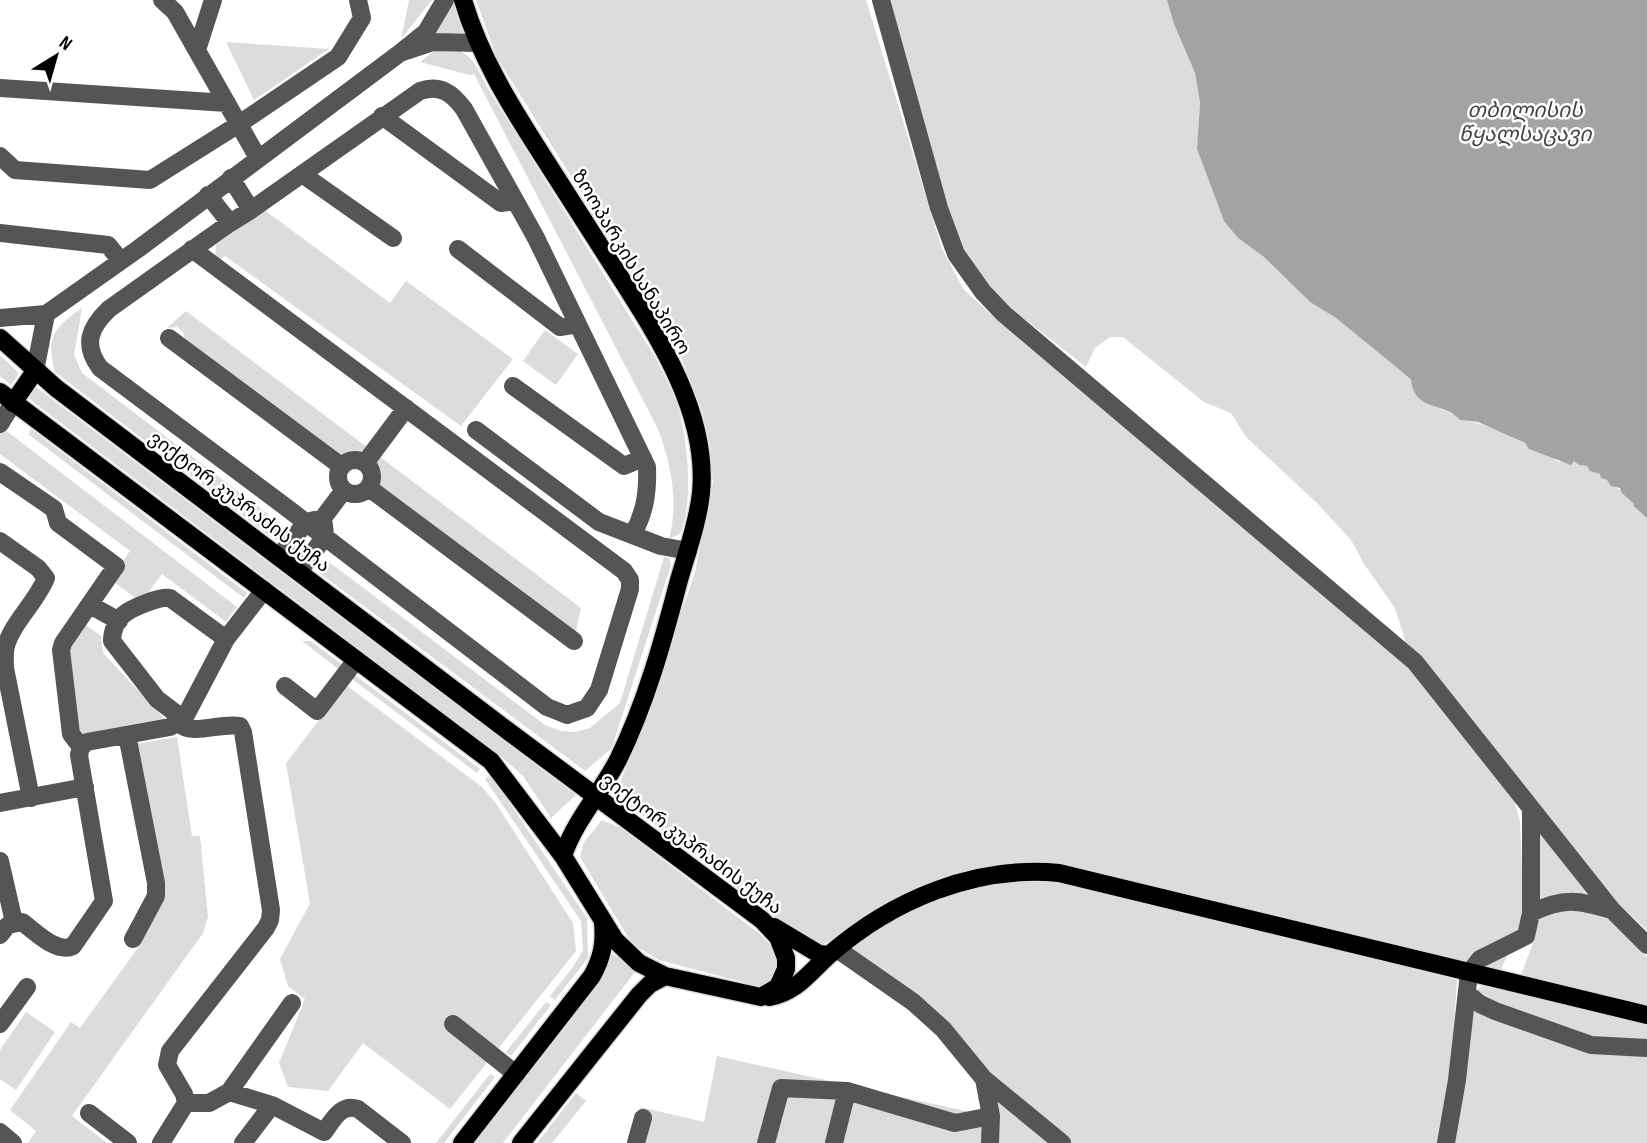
<svg xmlns="http://www.w3.org/2000/svg" width="1647" height="1143" viewBox="0 0 1647 1143" font-family="'Sofia Sans Condensed','Noto Sans Georgian',sans-serif">
	<style>
		.green { fill: #dcdcdc }
		.water { fill: #a3a3a3 }
		.lines { fill: none; stroke-linecap: round; stroke-linejoin: round }
		.major-casing { stroke: #dbdbdb; stroke-width: 21 }
		.minor { stroke: #555; stroke-width: 18 }
		.major { stroke: #000; stroke-width: 18 }
		.labels { text-anchor: middle; stroke-width: 5; stroke-linejoin: round; paint-order: stroke }
		.street-label { font-size: 19px; fill: #000; stroke: #fff }
		.water-label { font-size: 21px; font-style: italic; fill: #444; stroke: #fff }
	</style>
	<rect width="100%" height="100%" fill="#fff"/>
	<path class="green" d="M409 0H432L401 39Z
		M453 0H456L467 34H432Z
		M476 0H866L942 249 964 290 1026 345 1401 657 1512 793 1520 821 1523 900 1520 929 1499 973 1074 870 1014 863 964 871 820 946 805 940 736 887 740 880 676 831 671 837 618 798 617 790 639 736 695 572 713 482 710 445 702 411 676 344 497 58Z
		M889 0H1167L1174 24 1195 73 1200 103 1197 149 1224 221 1238 238 1264 257 1310 302 1336 318 1401 371 1440 409 1456 415 1460 420C1493 423 1521 444 1551 456L1559 462 1574 460 1579 465 1587 466C1592 472 1597 471 1602 476 1614 485 1624 493 1635 504L1633 507 1647 518V930L1615 901 1407 647 1395 608 1364 564 1351 540 1318 504 1246 437 1231 413 1204 402 1123 337H1110L1095 348 1086 367 999 299 961 247 946 206Z
		M226 42 329 49 254 100Z
		M452 48C473 54 477 68 487 87L655 357C662 371 670 386 676 401 688 434 694 503 680 534L669 539C679 501 671 464 658 429L474 74 470 75 420 62 434 51Z
		M263 209 390 303 406 281 513 359 461 426 225 256 218 261 215 257 216 245Z
		M82 308 74 355 82 373 281 524 277 530 287 537 276 540 267 534 55 372C46 338 53 328 82 308Z
		M186 311 581 608 575 636 377 487C379 458 366 448 339 459L186 345 183 332 177 327 167 328Z
		M545 330 578 354 556 385 523 361Z
		M0 355 19 373 11 385 0 376Z
		M36 387 576 795 551 818 523 776 502 757 28 398Z
		M0 426 237 607 226 622 162 574 141 602 110 579 130 551 0 454Z
		M31 429 247 593 244 598 28 434Z
		M664 557 669 558 671 565 613 744 611 749 585 771 333 583C325 577 312 571 316 559L325 566 329 562 545 725 561 731 575 732 590 728 620 703Z
		M83 623 101 636 103 653 165 719 160 725 81 735 75 730 69 643Z
		M302 641H311L344 666 341 671Z
		M355 675 480 769 477 773 352 679Z
		M346 685 482 787 495 802 573 923 576 951 450 1109 363 1043 328 1091 288 1087 279 1063 305 999 288 986 280 959 310 903 286 763Z
		M177 737 192 836H200L208 917 203 933 72 1116 107 1143H28L36 1131 10 1110 71 1022 80 1028 140 945 136 942 161 900 135 744Z
		M488 776 494 780 587 918 588 958 555 1000 550 996 573 967 583 950 581 921 485 779Z
		M602 820 621 828 761 935 779 955 774 980 761 987 659 960 632 944 580 857 584 842Z
		M1539 823 1606 916 1647 957V1006L1520 978 1536 935Z
		M1033 879 1099 888 1457 980 1451 1076 1439 1143H1068L847 953C877 928 910 905 948 892 976 883 1005 882 1033 879Z
		M612 954 626 962 635 972 503 1143H468Z
		M1486 984 1647 1024V1143H1450L1476 990Z
		M546 1002 551 1005 511 1056 506 1052Z
		M26 1012 55 1032 16 1090 0 1079V1050Z
		M717 1056 988 1116 986 1143H630L640 1107 704 1122Z
		M490 1074 495 1077 444 1143H436Z
		M576 1093 586 1101 552 1143H537Z
		M996 1099 1055 1143H997L1000 1119 995 1103Z"/>
	<path class="water" d="M1167 0H1647V518L1633 506 1634 504 1621 492 1620 488 1611 486 1607 480 1601 478 1600 474 1590 471 1587 466 1579 465 1574 461 1571 465 1529 449 1525 443 1478 422 1460 420C1446 402 1414 412 1411 380L1401 371 1336 318 1310 302 1264 257 1238 238 1224 221 1197 149 1200 103 1195 73 1174 24Z"/>
	<g class="lines">
		<g class="major-casing">
			<path id="major" d="M463 0C480 57 510 105 542 155 566 192 589 229 613 266 655 332 709 411 701 493 698 522 687 552 679 580 663 641 646 703 618 760 601 793 575 820 563 856
				M0 338 56 388 512 734 762 920 778 937 786 958V969L778 987 761 997 665 976 639 963 615 940 563 856 491 761 0 392
				M13 403 35 371
				M774 927 819 954 829 955
				M769 997C796 993 810 972 829 955 892 900 975 865 1059 873L1647 1015
				M462 1143 592 976C602 958 605 943 603 923
				M521 1143 639 995 650 984 665 976"/>
		</g>
		<path class="minor" d="M162 0 175 12 258 158
			M445 0 426 32 400 53 433 42 478 43
			M881 0 939 208 956 254 983 292 1004 314 1415 662 1612 910 1647 945
			M197 50 213 0
			M0 88 227 103
			M382 116 501 203 515 201
			M0 156 15 170 150 180 239 124 338 57 362 18 358 0
			M302 174 393 238
			M208 195 230 223 251 210 231 178
			M251 210 420 91C440 84 452 93 464 109L536 238 647 467C648 492 645 512 633 534
			M0 233 108 245 121 261
			M192 249 624 571 630 580V589L599 690 587 708 567 715 547 707 291 511 100 368C83 345 89 328 109 309L230 223
			M458 249 560 327 578 324
			M46 314 138 249 400 53
			M0 318 46 314 35 371
			M169 338 341 466
			M513 386 624 466 643 458
			M0 424 13 403
			M476 430 599 522 661 546 688 551
			M338 477a17 17 0 1 1 34 0a17 17 0 1 1-34 0Z
			M365 463 406 408
			M0 472 54 509 58 523 116 566 63 643 61 650 71 734 81 747
			M369 488 574 641
			M0 541 38 568 46 578C37 601 12 623 6 646 4 653 5 661 5 668L31 798
			M279 557 306 522 323 518 344 490
			M299 572 325 536 324 525
			M90 605 119 621
			M285 686 317 711 356 660
			M182 718 157 699 112 641C112 632 116 622 123 615 131 608 160 596 170 598L226 639
			M127 735 156 883V896L133 939
			M0 803 85 787
			M0 861 14 922
			M1531 913C1564 897 1577 900 1612 910
			M0 935 8 925 22 922C35 931 56 954 73 946L104 901 79 755 81 747 87 742 170 727 186 715 226 639 264 590
			M837 949 913 1002 943 1029 984 1079 1062 1143
			M1467 993 1480 1004 1495 1011 1591 1045 1647 1048
			M0 1024 27 987
			M453 1024 516 1074
			M984 1079 991 1116 990 1143
			M229 1092 272 1105 324 1132C333 1120 341 1103 358 1109L402 1143
			M186 1103H209L229 1092 292 1003
			M89 1113 128 1143
			M0 1132 13 1143
			M161 1143 186 1103 184 1094 167 1065 170 1051 266 928 270 920 271 910 243 732 240 726C220 722 193 737 178 723
			M243 1143 272 1105
			M636 1143 643 1118
			M766 1143 781 1088 847 1091 955 1123 991 1116
			M834 1143 847 1091
			M1446 1143 1457 1080 1469 973 1480 959 1526 936 1531 913V808"/>
		<use href="#major" class="major"/>
	</g>
	<g class="labels">
		<g class="street-label">
			<text transform="translate(632 262) rotate(59)" y="7">ზოოპარკის სანაპირო</text>
			<text transform="translate(240 501) rotate(37)" y="7">ვიქტორ კუპრაძის ქუჩა</text>
			<text transform="translate(692 843) rotate(37)" y="7">ვიქტორ კუპრაძის ქუჩა</text>
		</g>
		<g class="water-label">
			<text x="1525" y="117">თბილისის<tspan x="1525" dy="24">წყალსაცავი</tspan></text>
		</g>
	</g>
	<g transform="translate(56 56) rotate(37)" stroke="#ffffff" stroke-width="5" paint-order="stroke">
	<path d="M0-5L12 26L0 18L-12 26Z" fill="#000000"/>
	<text y="-10" font-size="19" font-weight="bold" text-anchor="middle" fill="#000000">N</text>
	</g>
</svg>
